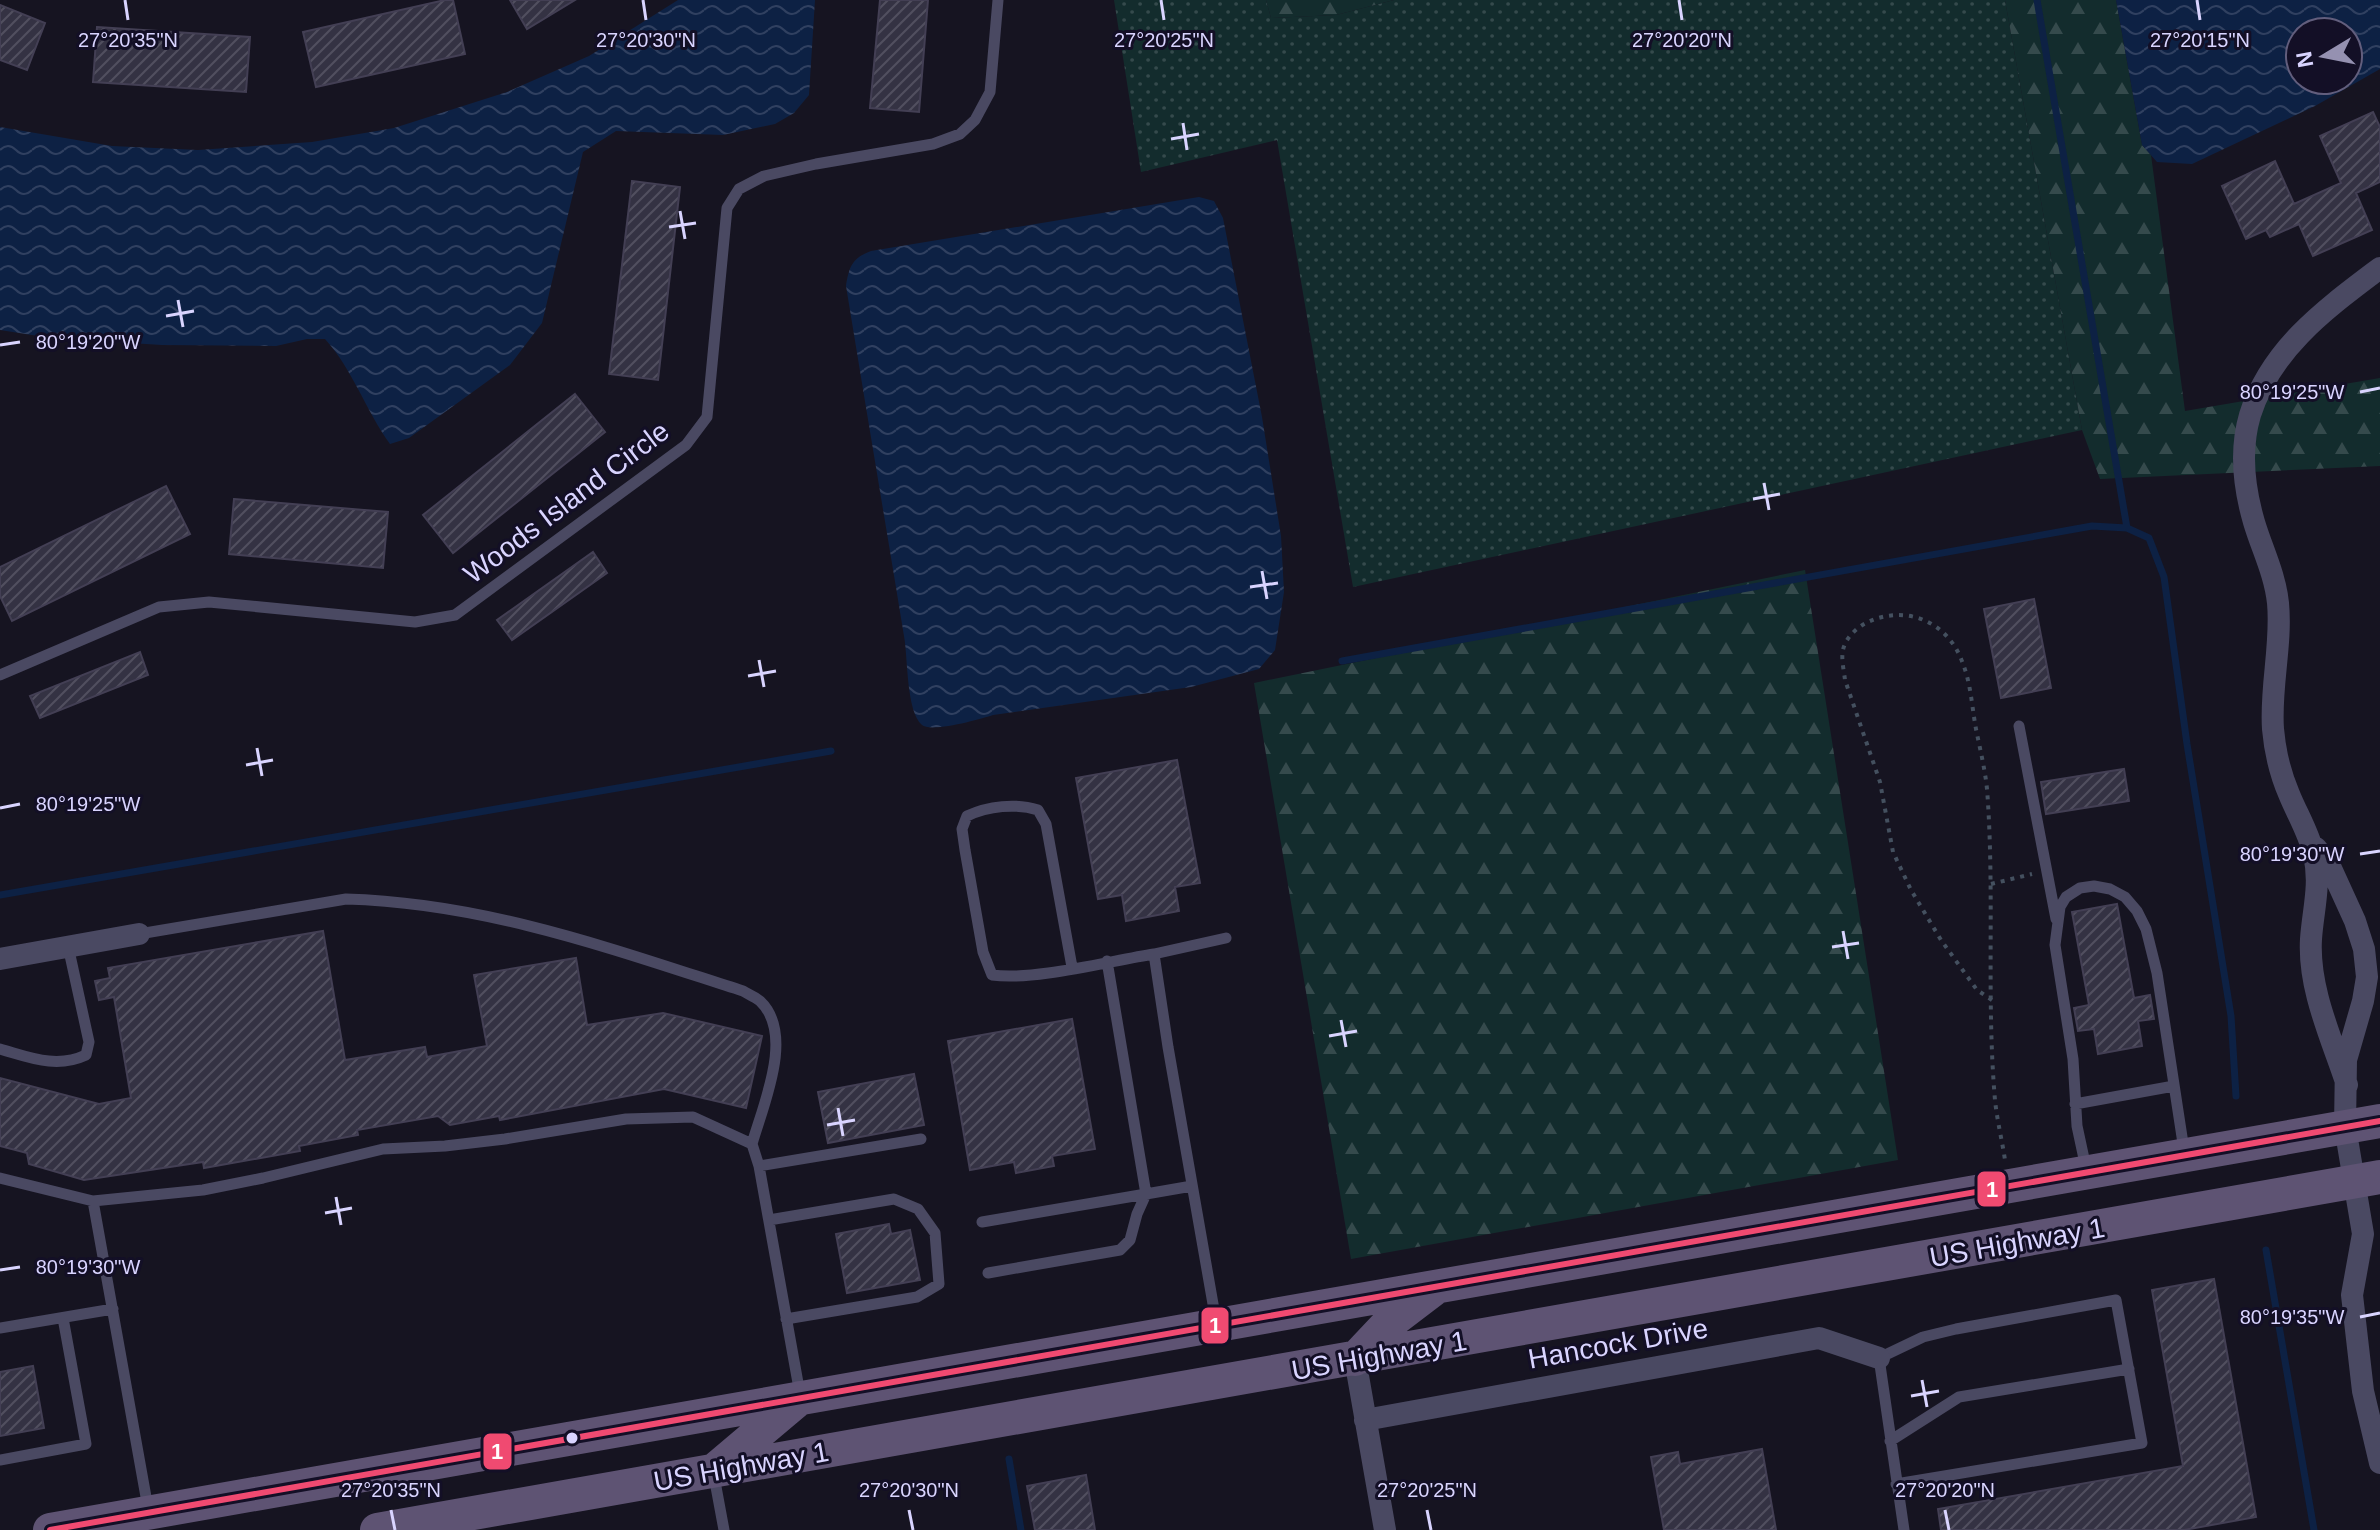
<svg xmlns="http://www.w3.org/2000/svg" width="2380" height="1530" viewBox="0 0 2380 1530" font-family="Helvetica,sans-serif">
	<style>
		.grass { fill: url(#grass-dots) }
		.forest { fill: url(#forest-firs) }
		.water { fill: url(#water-waves); fill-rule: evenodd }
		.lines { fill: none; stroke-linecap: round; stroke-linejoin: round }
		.stream { stroke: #0d2144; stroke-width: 7 }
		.building { fill: url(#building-hatch); stroke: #433f54; stroke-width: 2 }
		.path { stroke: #44505f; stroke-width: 4; stroke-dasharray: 4 6; stroke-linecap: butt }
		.lane { stroke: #4a4962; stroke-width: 11 }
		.street { stroke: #4a4962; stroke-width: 22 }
		.primary { stroke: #5e5373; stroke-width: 34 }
		.bus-1-casing { stroke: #130f26; stroke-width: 12 }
		.bus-1 { stroke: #f04a71; stroke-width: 6 }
		.ticks { fill: none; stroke: #d9d4ff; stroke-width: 3 }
		.bus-dot { fill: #d9d4ff; stroke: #130f26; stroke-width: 3 }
		.labels { text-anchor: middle; stroke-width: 6; stroke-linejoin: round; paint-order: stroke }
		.street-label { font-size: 28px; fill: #d9d4ff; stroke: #130f26 }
		.ticks-label { font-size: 20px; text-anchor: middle; fill: #d9d4ff; stroke: #130f26; stroke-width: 6; stroke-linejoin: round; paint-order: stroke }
		.line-badge { stroke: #130f26; stroke-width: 3 }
		.badge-label { font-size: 22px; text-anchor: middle; font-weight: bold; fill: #fff }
	</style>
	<defs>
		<pattern id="grass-dots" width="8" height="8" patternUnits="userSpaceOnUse" patternTransform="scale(2)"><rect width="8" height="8" fill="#132c2d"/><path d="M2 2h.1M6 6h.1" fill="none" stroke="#354a4c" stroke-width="1.8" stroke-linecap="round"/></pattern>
		<pattern id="forest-firs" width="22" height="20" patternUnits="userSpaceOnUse" patternTransform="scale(2)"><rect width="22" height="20" fill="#132c2d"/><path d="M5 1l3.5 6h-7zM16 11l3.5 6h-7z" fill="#354a4c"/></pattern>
		<pattern id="water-waves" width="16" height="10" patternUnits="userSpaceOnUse" patternTransform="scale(2)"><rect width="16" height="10" fill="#0d2144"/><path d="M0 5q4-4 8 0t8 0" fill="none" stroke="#304060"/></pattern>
		<pattern id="building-hatch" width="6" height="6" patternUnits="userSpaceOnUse" patternTransform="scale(2)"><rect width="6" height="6" fill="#343243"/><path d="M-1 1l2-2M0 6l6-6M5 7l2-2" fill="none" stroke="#514f5f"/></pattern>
	</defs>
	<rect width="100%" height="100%" fill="#161421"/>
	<path class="grass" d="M1114 0H1266L1271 18 1336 15 1394 0H2005L2082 430 1353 587 1277 140 1141 172Z"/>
	<path class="forest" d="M1266 0H1394L1336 15 1271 18Z
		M2005 0H2116L2142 145 2151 155 2185 411 2380 378V466L2100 479 2082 430Z
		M1805 570 1898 1160 1351 1259 1254 683Z"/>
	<path class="water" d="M678 0H815L809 95 794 113 775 124 723 135 616 131 583 152 542 323 510 365 409 438 390 444C366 411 353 370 325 339H307L276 346 162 345 51 338 0 330V127L112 146 198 150 312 142 394 128 507 92 589 56Z
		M2116 0H2380V69L2315 106 2192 164 2157 162 2142 145ZM2348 32V80H2300V32Z
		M1199 197 1214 201 1223 218 1262 417 1281 536 1284 592 1275 650 1259 669 1191 687 993 715C981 719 931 733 922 725 906 711 908 657 904 636 885 520 865 403 846 286 849 267 852 258 871 251Z"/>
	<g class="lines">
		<path class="stream" d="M2037 0 2127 528
			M1342 661 2092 526 2127 528 2149 538 2164 577 2187 744 2231 1016 2236 1096
			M0 895 831 751
			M2266 1250 2314 1530
			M1009 1459 1021 1530"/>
	</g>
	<path class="building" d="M445 0H453L465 54 316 87 303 32Z
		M510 0H575L527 29Z
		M880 0H928L919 112 870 108Z
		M0 5 45 23 27 70 0 60Z
		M97 27 250 37 246 92 93 82Z
		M2373 112 2380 127V182L2356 193 2372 230 2313 256 2299 224 2270 237 2266 230 2246 239 2222 186 2275 161 2294 204 2341 183 2320 136Z
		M632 181 680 187 658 380 609 374Z
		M575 394 605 432 453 553 423 515Z
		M166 486 190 534 12 621 0 596V567Z
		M234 499 388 512 383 568 229 554Z
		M593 552 607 573 512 640 497 620Z
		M2034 599 2051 688 2001 698 1984 609Z
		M140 652 148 675 40 718 30 696Z
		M1177 760 1200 883 1175 887 1179 911 1126 921 1122 895 1098 899 1076 778Z
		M2124 769 2129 801 2046 814 2041 782Z
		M2117 904 2134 998 2150 995 2154 1019 2138 1021 2142 1046 2098 1054 2094 1029 2078 1031 2074 1008 2089 1005 2072 912Z
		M323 931 345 1060 425 1047 427 1057 487 1046 474 975 576 958 587 1025 663 1013 762 1036 746 1108 664 1089 500 1120 499 1116 450 1125 438 1116 357 1130 358 1135 299 1146 300 1151 204 1168 203 1162 84 1180 29 1164 27 1153 0 1146V1078L99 1104 131 1098 114 997 99 1000 95 981 110 978 108 968Z
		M1072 1019 1095 1149 1052 1156 1054 1166 1016 1173 1014 1162 970 1170 948 1041Z
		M914 1074 924 1125 828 1143 818 1092Z
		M889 1224 891 1234 910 1230 920 1280 847 1293 836 1234Z
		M2214 1279 2256 1517 2184 1530H1941L1938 1509 2183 1466 2152 1290Z
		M33 1366 44 1428 0 1436V1372Z
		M1762 1449 1776 1530H1664L1651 1457 1678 1452 1680 1464Z
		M1086 1475 1095 1530H1035L1027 1486Z"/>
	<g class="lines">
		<path class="path" d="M1991 884 2032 874
			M1992 1000 1977 990 1941 940 1911 890 1893 852 1880 782 1845 680C1844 671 1841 659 1843 650 1845 639 1856 628 1866 623 1906 603 1949 622 1963 664 1971 684 1972 708 1976 729 1980 749 1985 769 1987 789 1995 893 1986 997 1995 1100 1997 1120 2002 1140 2005 1160"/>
		<path class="lane" d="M0 675 159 607 209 602 415 622 455 615 686 445 707 417 727 208 739 189 764 176 816 164 933 144 960 134 975 120 990 92 998 0
			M2019 726 2056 919
			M139 934 346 899C486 903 612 949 743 991 748 994 755 997 760 1001 795 1034 763 1105 752 1144
			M1154 954 1226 938
			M1072 967 1046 824 1038 810C1016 803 988 806 967 816L962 829 965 850 983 952 992 975C1034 981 1109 961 1154 954L1168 1047 1216 1321
			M0 1049C29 1057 56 1069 86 1055L89 1042 68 946
			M2075 1104 2174 1086
			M759 1166 921 1139
			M2086 1168 2077 1126 2073 1059 2055 945 2060 907 2066 897 2080 888 2094 886 2110 889 2125 897 2137 911 2146 929 2157 973 2184 1150
			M0 1178 93 1201 203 1190 263 1178 383 1149 445 1146 505 1139 626 1119 693 1117 752 1144 759 1166 800 1394
			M93 1201 148 1508
			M769 1220 894 1199 918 1209 935 1233 939 1284 917 1297 786 1319
			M982 1222 1146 1194 1107 961
			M988 1273 1120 1250 1130 1240 1137 1214 1146 1194 1192 1186
			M0 1328 113 1309
			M1890 1441 1959 1397 2129 1369
			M0 1460 86 1444 63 1318
			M714 1476 724 1530
			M1896 1484 2142 1443 2116 1300 1956 1329 1923 1337 1879 1358 1904 1530"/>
		<path class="street" d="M2316 848 2329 864 2355 921 2364 949 2367 977 2363 1001 2346 1060 2345 1127 2363 1234 2352 1295 2363 1391 2380 1463
			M0 959 139 934
			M2347 1085C2332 1039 2308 989 2311 939 2313 910 2321 884 2314 855 2309 833 2297 814 2289 794 2280 773 2275 752 2273 729 2270 687 2282 645 2278 603 2275 574 2262 549 2254 522 2244 488 2240 449 2250 415 2271 348 2327 308 2380 268
			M1355 1359 1385 1530
			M1365 1420 1819 1338 1879 1358"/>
		<path class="primary" d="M1355 1359 1388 1324 1434 1289
			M717 1468 800 1398
			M50 1530 2380 1121
			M377 1530 2380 1177"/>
		<g class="bus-1-casing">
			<path id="bus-1" d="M50 1530 2380 1121"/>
		</g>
		<use href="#bus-1" class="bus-1"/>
	</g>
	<path class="ticks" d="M125 0 128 20M643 0 646 20M1161 0 1164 20M1679 0 1682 20M2197 0 2200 20M1183 123 1187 150M1171 139 1199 134M680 211 685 239M669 227 696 223M178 300 183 327M166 316 194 311M0 345 20 342M2360 392 2380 388M1764 483 1769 510M1753 499 1780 494M1262 571 1267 599M1250 587 1278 583M759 660 764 687M748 676 776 671M257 748 262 776M246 765 273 760M0 808 20 804M2360 854 2380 851M1843 931 1848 959M1832 947 1859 943M1341 1020 1346 1047M1329 1036 1357 1031M838 1108 843 1136M827 1125 855 1120M336 1197 341 1225M325 1213 352 1208M0 1270 20 1267M2360 1317 2380 1313M1922 1380 1927 1407M1911 1396 1939 1391M391 1510 395 1530M909 1510 913 1530M1427 1510 1431 1530M1945 1510 1949 1530"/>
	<circle class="bus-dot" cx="572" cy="1438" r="7"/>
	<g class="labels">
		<g class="street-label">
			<text transform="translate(566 502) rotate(-37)" y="10">Woods Island Circle</text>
			<text transform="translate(2017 1242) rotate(-10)" y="10">US Highway 1</text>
			<text transform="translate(1618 1343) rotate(-10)" y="10">Hancock Drive</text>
			<text transform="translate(1379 1355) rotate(-10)" y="10">US Highway 1</text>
			<text transform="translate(741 1466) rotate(-10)" y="10">US Highway 1</text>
		</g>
	</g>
	<g class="ticks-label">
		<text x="128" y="47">27°20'35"N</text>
		<text x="646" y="47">27°20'30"N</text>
		<text x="1164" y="47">27°20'25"N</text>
		<text x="1682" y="47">27°20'20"N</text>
		<text x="2200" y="47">27°20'15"N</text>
		<text x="88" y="349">80°19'20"W</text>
		<text x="2292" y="399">80°19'25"W</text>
		<text x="88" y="811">80°19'25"W</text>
		<text x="2292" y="861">80°19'30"W</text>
		<text x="88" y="1274">80°19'30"W</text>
		<text x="2292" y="1324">80°19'35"W</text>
		<text x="391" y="1497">27°20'35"N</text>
		<text x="909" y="1497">27°20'30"N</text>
		<text x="1427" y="1497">27°20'25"N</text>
		<text x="1945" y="1497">27°20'20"N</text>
	</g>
	<g class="line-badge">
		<rect x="1976" y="1170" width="31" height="38" rx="8" fill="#f04a71"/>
		<rect x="1200" y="1306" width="30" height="39" rx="8" fill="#f04a71"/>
		<rect x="482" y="1432" width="31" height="39" rx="8" fill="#f04a71"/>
	</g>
	<g class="badge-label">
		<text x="1992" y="1197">1</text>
		<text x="1215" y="1333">1</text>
		<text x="497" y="1459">1</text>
	</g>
	<g transform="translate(2324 56) rotate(260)"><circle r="38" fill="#130f26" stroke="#625e7d" stroke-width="2"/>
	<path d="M0-6L14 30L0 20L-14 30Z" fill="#9591b1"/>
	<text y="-12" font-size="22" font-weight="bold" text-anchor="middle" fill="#d9d4ff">N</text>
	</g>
</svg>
